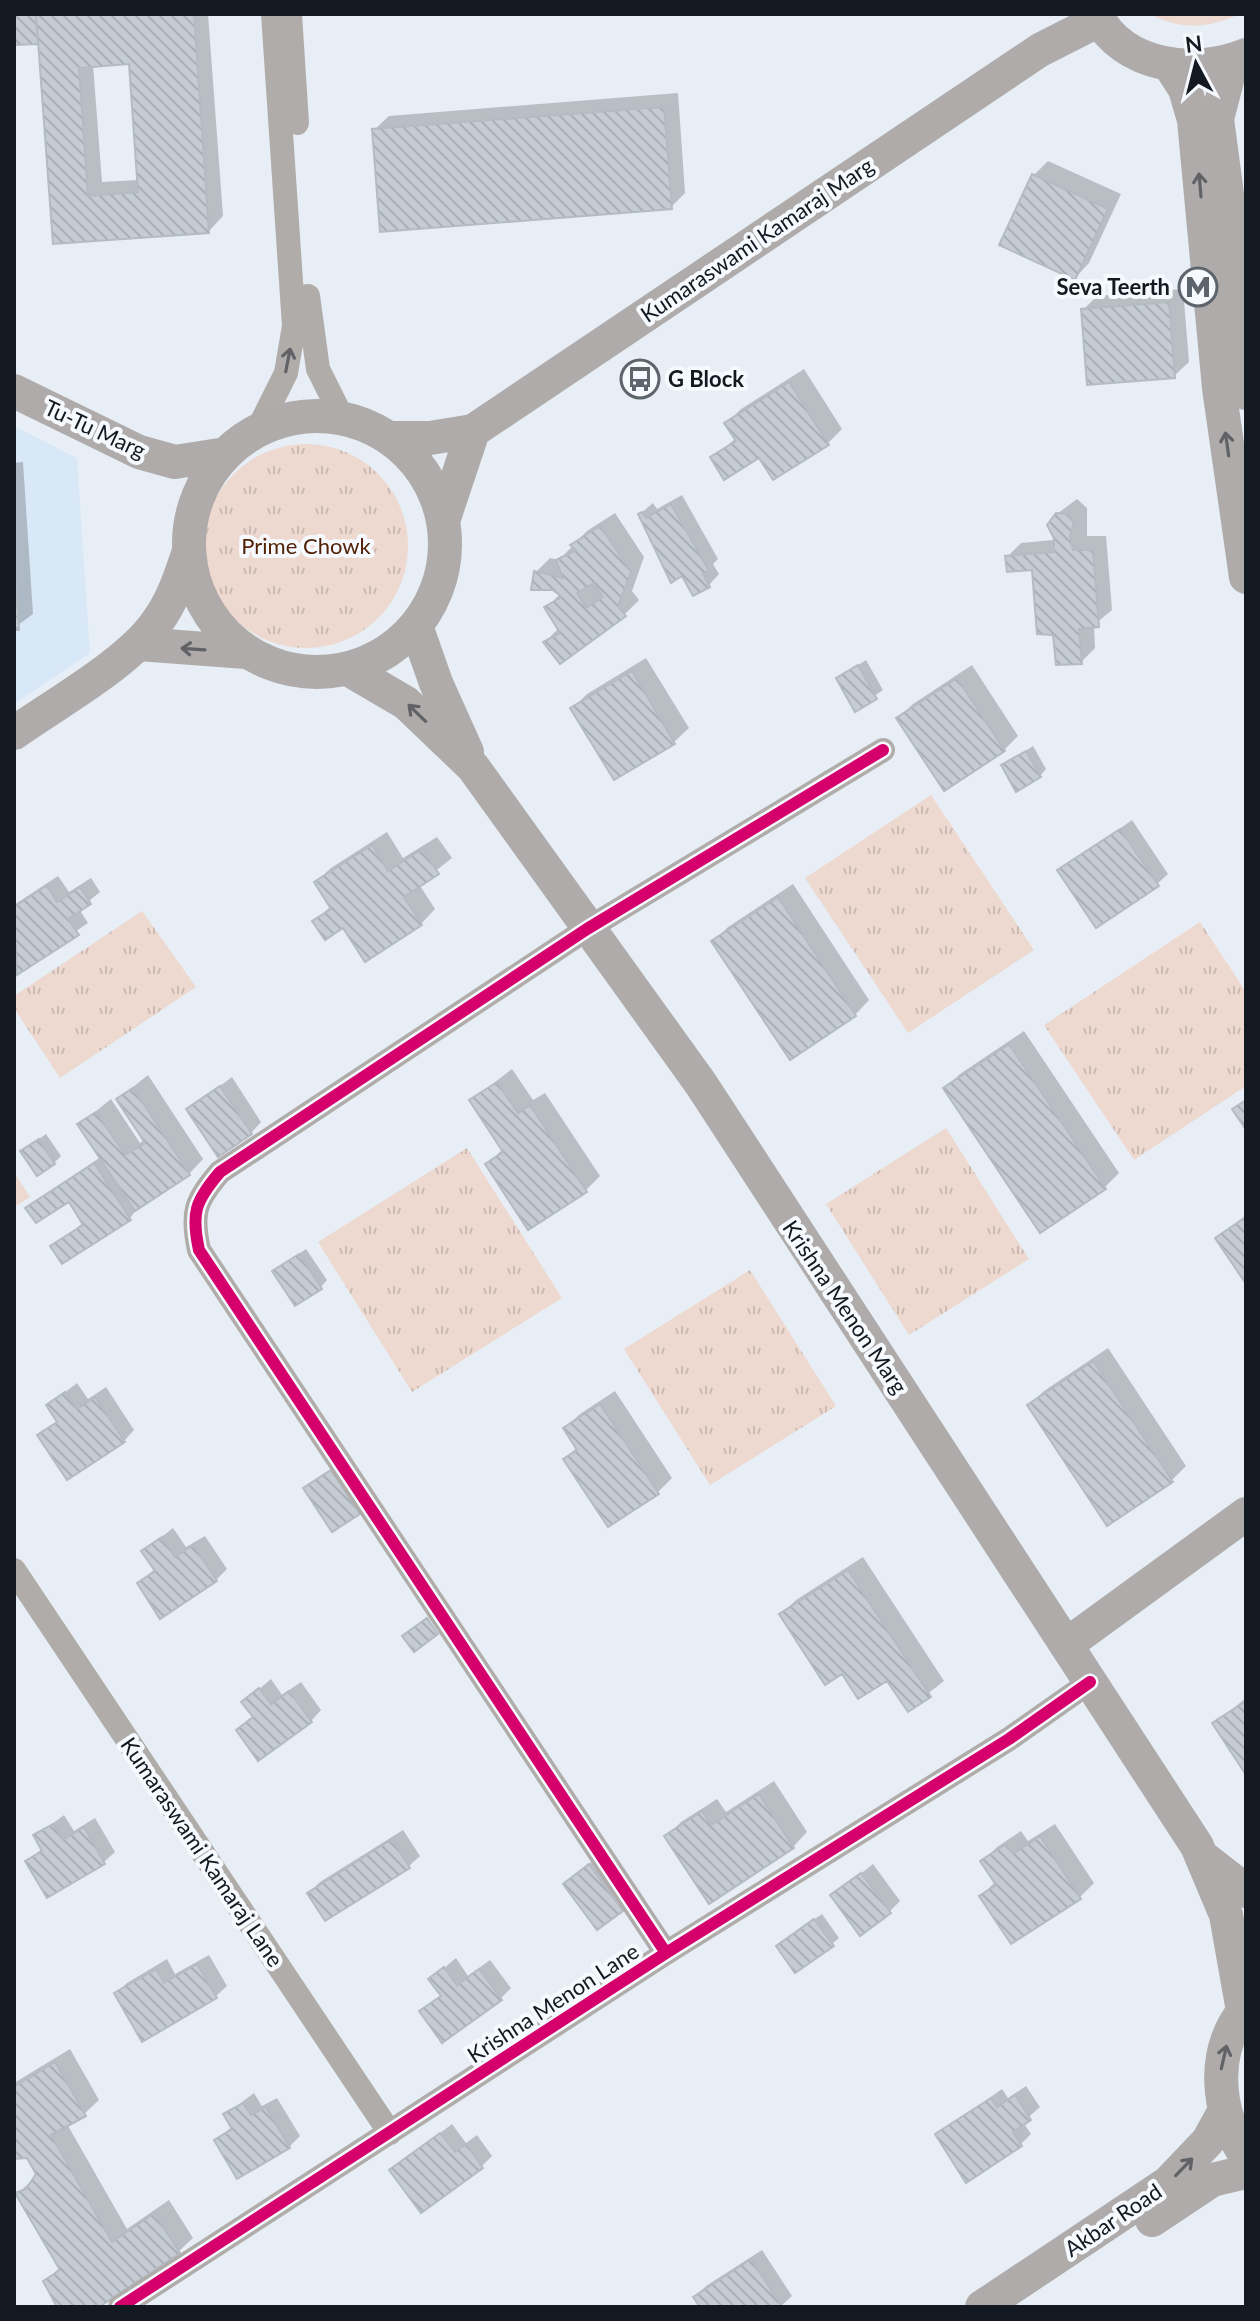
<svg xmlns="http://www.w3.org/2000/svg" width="1260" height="2321" viewBox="0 0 1260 2321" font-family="Lato,sans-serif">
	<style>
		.built { fill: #d9e8f7 }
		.grass { fill: url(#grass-tufts) }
		.garden { fill: #eed9d0 }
		.shadow { fill: #0003; fill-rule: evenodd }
		.building { fill: url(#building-back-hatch); stroke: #b4bbc2; stroke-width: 2; fill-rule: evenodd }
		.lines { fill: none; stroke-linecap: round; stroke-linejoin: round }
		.street { stroke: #b0acaa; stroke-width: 24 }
		.secondary { stroke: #aeabaa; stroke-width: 34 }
		.cycleway-casing { stroke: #f6faff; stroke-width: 17 }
		.cycleway { stroke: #d6006c; stroke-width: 12 }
		.oneway { stroke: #606266 }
		.oneway2 { stroke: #616266 }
		.labels { text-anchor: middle; stroke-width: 8; stroke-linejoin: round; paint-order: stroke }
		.street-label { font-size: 22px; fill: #121921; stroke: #f6faff }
		.poi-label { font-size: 22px; font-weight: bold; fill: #121921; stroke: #f6faff; text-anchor: end }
		.park-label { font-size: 22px; fill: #532206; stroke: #f6faff }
	</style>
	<defs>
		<pattern id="grass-tufts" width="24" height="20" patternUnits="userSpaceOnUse" patternTransform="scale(2)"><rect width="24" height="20" fill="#eed9d0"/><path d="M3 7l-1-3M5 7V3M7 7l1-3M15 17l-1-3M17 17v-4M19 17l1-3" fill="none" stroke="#cbbab2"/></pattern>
		<pattern id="building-back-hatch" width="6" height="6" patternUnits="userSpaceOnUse" patternTransform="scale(2)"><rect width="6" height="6" fill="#c5ccd4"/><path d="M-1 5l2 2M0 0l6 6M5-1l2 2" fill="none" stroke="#a8afb6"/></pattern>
	</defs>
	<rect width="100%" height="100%" fill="#e7eef5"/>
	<path class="built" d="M14 426 77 458 90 653 14 704Z"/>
	<path class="grass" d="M204 546a102 102 0 1 1 204 0a102 102 0 1 1-204 0Z
		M931 795 1034 950 908 1033 805 878Z
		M142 911 196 987 60 1078 14 1008V996Z
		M1200 922 1246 992V1086L1134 1160 1044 1025Z
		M946 1128 1029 1259 909 1335 826 1204Z
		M467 1148 562 1298 412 1392 318 1242Z
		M14 1172 30 1197 14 1207Z
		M750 1270 836 1406 710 1485 624 1349Z"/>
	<path class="garden" d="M1150 14H1240C1209 28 1181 31 1150 14Z"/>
	<path class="shadow" d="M14 14H208L223 216 209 231 55 242 40 41 14 43ZM131 62 139 180 102 182 93 65Z
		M678 93 685 193 671 207 374 130 389 116Z
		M1048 161 1121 194 1089 263 1075 278 1034 175Z
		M1183 289 1189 362 1174 376 1083 310 1097 296Z
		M804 369 842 429 828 443 713 458 736 438 727 423 741 409Z
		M23 462 33 614 14 628V463Z
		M682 495 718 559 713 564 719 574 709 585 640 514 653 503 657 509Z
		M1077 499 1087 508V536H1106L1112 610 1094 625 1095 648 1081 662 1055 633 1033 568 1007 557 1021 543 1053 540 1049 526 1053 517Z
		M615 513 644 557 632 591 639 600 624 615 545 642 559 628 547 607 560 594 536 572 550 558 559 560 587 531Z
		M646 658 689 728 674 742 615 778 573 708 587 694Z
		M866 660 883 690 855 709 838 678Z
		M972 665 1018 736 1004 750 898 718 913 704Z
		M1033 746 1046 769 1040 776 1003 766Z
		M1132 820 1168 874 1157 884 1060 871Z
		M387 832 403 858 437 837 452 858 419 884 435 909 421 924 344 925 315 921 332 905 316 882 331 868Z
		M58 876 69 892 91 878 100 892 79 909 88 923 17 972 14 968V905Z
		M793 884 869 1000 855 1015 790 1057 714 941 728 927Z
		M1024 1031 1119 1173 1105 1187 1041 1230 945 1088 960 1074Z
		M512 1069 533 1100 545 1093 600 1176 585 1191 487 1164 503 1149 472 1100Z
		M148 1075 203 1159 189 1174 139 1206 130 1218 63 1262 53 1247 84 1222 69 1199 28 1208 102 1156 80 1124 111 1099 140 1143 145 1139 118 1099Z
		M232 1077 261 1122 251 1133 189 1109Z
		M46 1134 61 1156 54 1163 23 1151Z
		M1246 1215V1281L1217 1238Z
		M306 1249 327 1280 321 1287 274 1271Z
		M1108 1348 1186 1466 1172 1480 1029 1405 1044 1391Z
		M77 1383 88 1399 106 1387 134 1430 124 1441 40 1436 58 1420 48 1405Z
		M615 1391 672 1478 658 1492 609 1525 565 1459 577 1447 565 1428 580 1414Z
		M173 1528 186 1547 205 1536 227 1569 216 1580 139 1583 156 1568 144 1551Z
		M863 1557 944 1681 908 1709 887 1678 842 1671 781 1614 796 1600Z
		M271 1679 282 1695 301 1682 321 1710 311 1721 238 1730 254 1716 244 1702Z
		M1246 1698V1771L1214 1724Z
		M774 1781 807 1832 793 1847 667 1836 681 1822 717 1799 726 1812Z
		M64 1815 74 1831 95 1818 115 1852 104 1862 47 1895 27 1861 43 1848 36 1836Z
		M1055 1824 1094 1883 1080 1897 981 1896 996 1881 983 1861 997 1847 1021 1831 1028 1841Z
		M403 1830 420 1856 409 1866 325 1919 309 1893 320 1882Z
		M600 1855 632 1899 622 1910 565 1884Z
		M873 1864 900 1901 889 1912 833 1896Z
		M822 1914 839 1938 832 1944 785 1940Z
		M209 1955 227 1986 216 1996 143 2039 116 1993 127 1983 167 1959 175 1974Z
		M456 1958 468 1976 490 1960 511 1988 500 1999 422 2011 442 1994 431 1979Z
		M70 2049 99 2100 84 2114 67 2124 127 2229 169 2200 193 2238 178 2252 95 2307H60L45 2282 60 2267 18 2193 38 2175 28 2156 14 2157V2083Z
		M1026 2086 1040 2107 1023 2122 1031 2134 1021 2144 937 2135 1002 2089 1008 2098Z
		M254 2093 262 2106 277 2098 300 2136 289 2147 216 2140 233 2126 226 2114Z
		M452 2124 466 2143 477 2135 492 2156 482 2166 392 2170Z
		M762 2250 792 2296 780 2307H695L700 2304 695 2297 706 2286Z"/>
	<path class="building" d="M14 14H36L38 44 14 45Z
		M36 14H194L209 233 53 244ZM129 64 138 192 88 196 79 68Z
		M664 107 672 209 380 232 372 129Z
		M1032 174 1108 209 1075 280 999 245Z
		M1169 302 1175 378 1087 385 1081 309Z
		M789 382 829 445 773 480 759 458 724 480 710 457 736 441 724 423Z
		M671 504 709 571 703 574 710 587 693 596 682 576 671 583 638 514 642 512 646 518Z
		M1056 513 1067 514 1074 522 1070 536 1073 550H1093L1099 627 1079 629 1082 664 1056 665 1053 635 1037 634 1032 570 1007 572 1005 556 1054 552V538L1047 525Z
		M600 526 631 572 618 606 626 616 560 664 543 642 560 633 544 607 562 597 553 590H531L534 571 563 578 556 560 576 550 570 545ZM594 583 603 597 586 608 577 593Z
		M14 553 19 630H14Z
		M858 665 877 699 855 712 836 678Z
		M632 671 675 744 614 780 570 708Z
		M957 678 1005 751 944 791 896 718Z
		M1026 751 1041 777 1016 792 1001 765Z
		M1120 829 1159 886 1096 928 1057 870Z
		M372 845 388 871 422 849 439 874 404 897 422 925 365 962 343 928 325 940 312 921 331 909 314 882Z
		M47 885 57 902 80 887 91 904 68 919 79 935 17 975 14 907Z
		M778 897 856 1016 790 1060 711 941Z
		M1009 1044 1106 1189 1040 1233 943 1088Z
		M497 1082 518 1113 530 1105 587 1192 528 1230 485 1164 503 1152 469 1100Z
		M220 1086 252 1134 218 1157 186 1109Z
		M133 1088 190 1175 135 1211 77 1124 96 1112 125 1155 145 1143 116 1099Z
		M1246 1100V1130L1232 1109Z
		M39 1139 55 1164 37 1176 20 1151Z
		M94 1163 131 1220 62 1264 50 1246 83 1225 69 1202 36 1223 25 1208Z
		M1246 1217V1284L1215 1238Z
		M299 1254 322 1289 295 1306 272 1271Z
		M1093 1361 1173 1482 1107 1526 1027 1405Z
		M65 1392 77 1409 95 1397 125 1442 67 1480 37 1435 57 1422 46 1405Z
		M600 1404 659 1494 608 1527 563 1459 577 1450 563 1428Z
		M331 1470 360 1514 332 1532 303 1488Z
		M162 1537 175 1557 193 1545 217 1581 160 1619 137 1583 155 1571 141 1551Z
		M848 1570 931 1697 908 1712 887 1681 858 1699 842 1674 825 1685 779 1614Z
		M427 1618 438 1634 414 1652 402 1636Z
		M259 1688 271 1704 289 1691 312 1722 258 1761 236 1730 253 1717 241 1702Z
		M1246 1701V1775L1212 1723Z
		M759 1794 794 1848 709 1904 664 1836 702 1811 711 1825Z
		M53 1824 63 1840 84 1827 105 1864 47 1898 25 1861 42 1851 33 1835Z
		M1040 1836 1081 1899 1011 1944 979 1896 996 1885 980 1861 1006 1844 1013 1854Z
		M392 1839 410 1868 325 1921 307 1893Z
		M589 1864 623 1911 597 1930 563 1884Z
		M861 1873 891 1913 860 1936 830 1895Z
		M814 1919 834 1946 795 1973 776 1946Z
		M197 1964 217 1998 142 2042 114 1993 156 1969 164 1983Z
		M444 1967 457 1985 479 1969 502 2000 442 2043 419 2011 441 1996 428 1979Z
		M55 2062 86 2116 51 2135 112 2242 154 2213 180 2253 99 2307H57L43 2281 60 2270 15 2193 26 2189 36 2174 27 2158 14 2159V2087Z
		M1015 2095 1031 2120 1013 2132 1022 2146 966 2183 935 2134 991 2098 997 2107Z
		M243 2103 251 2115 266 2107 290 2148 237 2179 214 2140 232 2129 223 2114Z
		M440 2133 455 2152 466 2144 483 2168 421 2213 389 2170Z
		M751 2259 782 2307H700L693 2297Z"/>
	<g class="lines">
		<path class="street" d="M290 14 297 123
			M308 296 318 369 343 419
			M257 431 286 373 294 326 273 14
			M14 1570 390 2133
			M666 1953 199 1250C191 1213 195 1201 220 1172L587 929 883 750
			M120 2307 666 1953 1009 1739 1090 1682"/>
		<path class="secondary" d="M1096 14C1123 68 1196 76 1246 55
			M1232 61 1217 119 1234 247 1246 393
			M1169 64 1185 89 1194 120 1219 388 1246 577
			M14 391 139 452 175 462 226 454
			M189 544a128 128 0 1 1 256 0a128 128 0 1 1-256 0Z
			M389 438H430L473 431 1040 50 1099 20
			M443 521 473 431
			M416 626 436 683 467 752
			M139 644 246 652
			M348 669 406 703 473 767 701 1084 1197 1846 1226 1915 1243 2011
			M14 733C55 704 130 662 157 622 172 602 180 578 188 554
			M1066 1645 1246 1514
			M1205 1859 1246 1891
			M1246 2008C1210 2051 1216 2112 1246 2156
			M1152 2220 1212 2180 1246 2172
			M982 2307 1168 2183 1208 2141 1224 2112"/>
		<g class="cycleway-casing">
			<path id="cycleway" d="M666 1953 199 1250C191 1213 195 1201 220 1172L587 929 883 750
				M120 2307 666 1953 1009 1739 1090 1682"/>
		</g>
		<use href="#cycleway" class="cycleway"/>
	</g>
	<defs><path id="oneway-shaft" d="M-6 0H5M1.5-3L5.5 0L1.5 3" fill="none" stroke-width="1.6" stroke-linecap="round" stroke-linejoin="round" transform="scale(2)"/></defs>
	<g class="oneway">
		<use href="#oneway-shaft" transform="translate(1200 185) rotate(-95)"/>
		<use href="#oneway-shaft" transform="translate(1227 444) rotate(-98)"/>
		<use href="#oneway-shaft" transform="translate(193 649) rotate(-176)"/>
		<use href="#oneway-shaft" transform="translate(417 713) rotate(-136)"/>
		<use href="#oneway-shaft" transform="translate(1224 2057) rotate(-77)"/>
		<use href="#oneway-shaft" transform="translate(1184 2167) rotate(-46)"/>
	</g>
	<use class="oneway2" href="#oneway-shaft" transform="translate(288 360) rotate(-79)"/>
	<defs>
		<g id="metro-ring" transform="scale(2)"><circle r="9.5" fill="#f6faff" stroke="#5d646b" stroke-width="1.5"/><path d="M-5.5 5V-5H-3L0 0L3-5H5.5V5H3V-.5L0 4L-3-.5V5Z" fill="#5d646b"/></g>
		<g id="bus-ring" transform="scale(2)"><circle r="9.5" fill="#f6faff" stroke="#5d646b" stroke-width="1.5"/><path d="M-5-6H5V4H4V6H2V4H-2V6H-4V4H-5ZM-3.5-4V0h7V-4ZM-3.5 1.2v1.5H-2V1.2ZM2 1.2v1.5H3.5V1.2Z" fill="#5d646b"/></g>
	</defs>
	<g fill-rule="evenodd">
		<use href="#metro-ring" x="1198" y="287"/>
		<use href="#bus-ring" x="640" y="379"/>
	</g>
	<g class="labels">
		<g class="street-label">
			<text transform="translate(757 240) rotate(-34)" y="8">Kumaraswami Kamaraj Marg</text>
			<text transform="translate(95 429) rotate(25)" y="8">Tu-Tu Marg</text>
			<text transform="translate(845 1307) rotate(56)" y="8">Krishna Menon Marg</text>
			<text transform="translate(202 1852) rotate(56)" y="8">Kumaraswami Kamaraj Lane</text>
			<text transform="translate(553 2003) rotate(-33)" y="8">Krishna Menon Lane</text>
			<text transform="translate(1113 2220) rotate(-34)" y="8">Akbar Road</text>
		</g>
		<g class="poi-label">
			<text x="1170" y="295">Seva Teerth</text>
			<text x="668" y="387" text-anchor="start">G Block</text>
		</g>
		<g class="park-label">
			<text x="306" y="554">Prime Chowk</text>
		</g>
	</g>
	<rect width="1260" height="2321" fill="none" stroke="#121921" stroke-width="32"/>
	<g transform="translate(1196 64) rotate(353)" stroke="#f6faff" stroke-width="6" paint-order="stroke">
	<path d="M0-6L14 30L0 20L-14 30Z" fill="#121921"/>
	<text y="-12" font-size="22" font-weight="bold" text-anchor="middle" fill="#121921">N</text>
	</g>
</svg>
